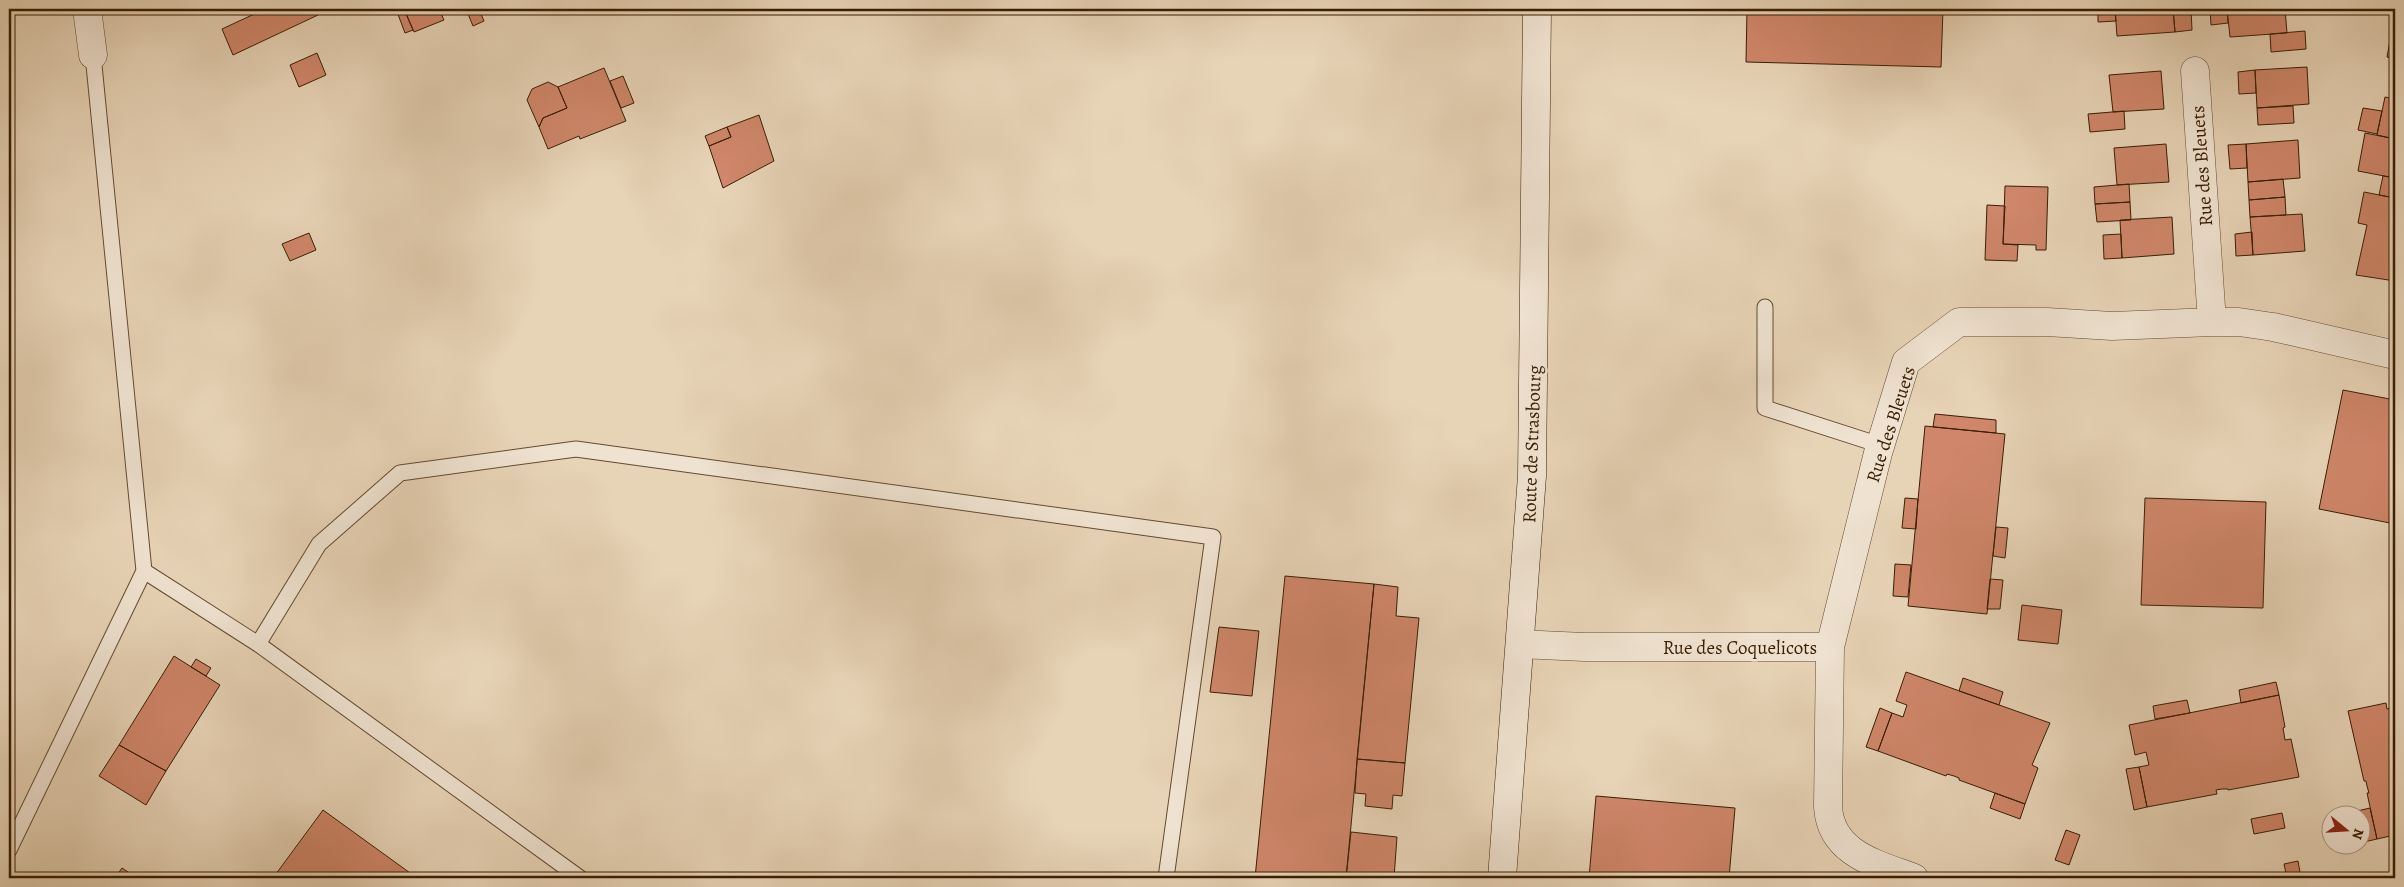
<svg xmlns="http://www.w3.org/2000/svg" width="2404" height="887" viewBox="0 0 2404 887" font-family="Alegreya,serif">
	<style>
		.building { fill: #cf866a; stroke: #391e03 }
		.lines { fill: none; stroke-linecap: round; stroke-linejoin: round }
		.lane-casing { stroke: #644b30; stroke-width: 17 }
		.street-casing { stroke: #644b30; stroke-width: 29 }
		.secondary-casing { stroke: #391e03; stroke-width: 29 }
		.lane { stroke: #efe2d0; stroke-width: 15 }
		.street { stroke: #efe2d0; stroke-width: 28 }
		.secondary { stroke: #efe2d0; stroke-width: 28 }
		.labels { text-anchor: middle; stroke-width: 5; stroke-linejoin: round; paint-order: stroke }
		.street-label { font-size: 19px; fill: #391e03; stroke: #efe2d0 }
	</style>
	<rect width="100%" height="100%" fill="#e7d3b6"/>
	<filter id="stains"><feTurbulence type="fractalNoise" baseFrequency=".004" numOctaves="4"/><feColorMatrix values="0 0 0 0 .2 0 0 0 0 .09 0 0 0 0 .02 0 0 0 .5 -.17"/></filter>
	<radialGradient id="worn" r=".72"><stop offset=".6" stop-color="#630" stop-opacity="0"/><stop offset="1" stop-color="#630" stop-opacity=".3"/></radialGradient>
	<path class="building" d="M265 9H315L318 15 233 55 222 29Z
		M396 9H404L413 30 405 33Z
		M404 9H439L444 20 414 32Z
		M466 9H479L484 21 473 26Z
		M1747 9H1943L1941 67 1746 62Z
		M2098 9H2115L2116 21 2098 22Z
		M2115 9H2173L2175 32 2117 36Z
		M2173 9H2191L2192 30 2175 32Z
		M2210 9H2227L2228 23 2211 25Z
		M2227 9H2285L2287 33 2230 37Z
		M2395 13V59L2387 57Z
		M2305 31 2306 49 2271 52 2270 34Z
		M317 53 326 75 299 87 290 65Z
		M2307 67 2309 104 2257 108 2255 70Z
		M604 68 626 121 580 139 579 136 548 149 539 127 543 118 567 108 558 87Z
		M2255 70 2256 93 2239 94 2238 72Z
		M2161 71 2164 109 2113 112 2109 75Z
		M623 76 634 103 621 108 610 81Z
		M548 82 558 87 567 108 543 118 539 127 527 100 532 89Z
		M2385 97 2395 99V139L2377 135Z
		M2293 106 2294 123 2258 125 2257 108Z
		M2363 108 2382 111 2377 134 2358 130Z
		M2124 111 2125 129 2090 132 2088 114Z
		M759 115 774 161 723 188 709 146 731 137 727 127Z
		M727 127 731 137 709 146 705 136Z
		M2365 133 2395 139V178L2358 171Z
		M2298 140 2300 178 2248 182 2246 144Z
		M2166 144 2169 182 2117 185 2114 148Z
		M2246 144 2247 168 2230 169 2228 145Z
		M2383 176 2395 178V198L2379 195Z
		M2283 179 2285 197 2249 200 2248 182Z
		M2129 184 2130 202 2095 204 2094 187Z
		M2005 186 2048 187 2046 250H2036V245L2003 244Z
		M2364 192 2395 198V281L2356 275 2367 225 2358 223Z
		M2285 197 2286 215 2250 217 2249 200Z
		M2130 202 2131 220 2097 222 2095 204Z
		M1987 205 2005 206 2003 244 2018 245 2017 261 1985 260Z
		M2302 214 2305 251 2253 255 2250 217Z
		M2172 217 2174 254 2122 258 2120 220Z
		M2252 232 2253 255 2236 256 2235 234Z
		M309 233 316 250 290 261 282 244Z
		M2121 234 2122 258 2104 259 2103 235Z
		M2343 390 2395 400V524L2319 509Z
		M1935 414 1996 420V433L1933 427Z
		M1925 426 2005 434 1987 614 1908 606Z
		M1905 498 1918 499 1916 529 1902 528Z
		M2145 498 2266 502 2263 608 2141 605Z
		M1996 527 2008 528 2005 558 1993 556Z
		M1895 564 1911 565 1908 597 1893 596Z
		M1285 576 1374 584 1346 878H1255Z
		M1990 579 2003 580 2000 609H1987Z
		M1374 584 1398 587 1396 616 1419 618 1405 763 1357 759Z
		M2022 605 2062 610 2058 644 2018 640Z
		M1219 627 1259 631 1252 696 1210 692Z
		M174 656 220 685 166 771 119 745Z
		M196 659 211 668 206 676 191 667Z
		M1906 672 2050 723 2032 765 2038 768 2025 804 1959 780V778L1954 776 1947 774 1946 776 1878 751 1892 713 1903 717 1907 705 1896 701Z
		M1963 678 2003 692 1999 705 1959 691Z
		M2276 682 2279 695 2241 703 2239 690Z
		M2395 694V707L2394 708 2391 695Z
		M2279 695 2285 727 2283 728 2285 740 2291 739 2299 777 2228 790V789H2222L2216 790 2217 794 2147 807 2139 767 2149 765 2146 752 2135 755 2129 725Z
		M2187 700 2190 713 2155 719 2153 706Z
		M2386 703 2387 709 2395 707V835L2377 839 2367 793H2369L2367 786 2366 781H2364L2348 711Z
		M1880 708 1892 713 1878 751 1866 747Z
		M119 745 166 771 146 805 99 776Z
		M1357 759 1405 763 1402 796 1393 795 1392 809 1365 806 1366 794 1355 793Z
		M2139 767 2147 807 2134 810 2126 769Z
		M1995 793 2025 804 2020 819 1990 808Z
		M1596 796 1735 808 1729 878H1589Z
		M2370 808 2377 839 2364 842 2362 814H2358L2357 811Z
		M323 810 417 878H273Z
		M2282 813 2285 828 2254 834 2251 819Z
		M2066 830 2080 835 2069 865 2055 860Z
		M1351 832 1397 837 1394 878H1346Z
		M2298 861 2301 878H2287L2284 864Z
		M122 868 137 878H115Z"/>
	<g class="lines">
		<g class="lane-casing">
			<path id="lane" d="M1765 307V408L1880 445
				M144 571 258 644 319 544 400 473 576 449 1213 537 1166 878
				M258 644 580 878
				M9 850 144 571 93 55"/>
		</g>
		<g class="street-casing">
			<path id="street" d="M87 9 93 55
				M2195 71 2212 322
				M1520 644 1584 647H1830L1828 807C1831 854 1877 864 1914 878
				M1830 647 1878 453 1906 362 1959 322H2047L2112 326 2212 322H2239L2273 327 2395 355"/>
		</g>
		<g class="secondary-casing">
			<path id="secondary" d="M1502 878 1532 476 1537 9"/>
		</g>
		<use href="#lane" class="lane"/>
		<use href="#street" class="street"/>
		<use href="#secondary" class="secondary"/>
	</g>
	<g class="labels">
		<g class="street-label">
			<text transform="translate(2201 166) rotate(-94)" y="7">Rue des Bleuets</text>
			<text transform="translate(1890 424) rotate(-72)" y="7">Rue des Bleuets</text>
			<text transform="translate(1531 444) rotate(-88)" y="7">Route de Strasbourg</text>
			<text x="1740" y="654">Rue des Coquelicots</text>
		</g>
	</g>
	<rect width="2404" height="887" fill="none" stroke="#e7d3b6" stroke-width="30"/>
	<rect x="10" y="10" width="2384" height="867" fill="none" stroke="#391e03" stroke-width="2.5"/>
	<rect x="15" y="15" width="2374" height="857" fill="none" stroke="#391e03"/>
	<g transform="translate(2346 830) rotate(108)"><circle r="24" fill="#efe2d0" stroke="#a6947e"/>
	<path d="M0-4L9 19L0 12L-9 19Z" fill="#8f2418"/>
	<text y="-8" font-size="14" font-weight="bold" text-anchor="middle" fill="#391e03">N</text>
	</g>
	<rect width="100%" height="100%" filter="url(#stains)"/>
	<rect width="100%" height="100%" fill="url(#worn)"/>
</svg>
